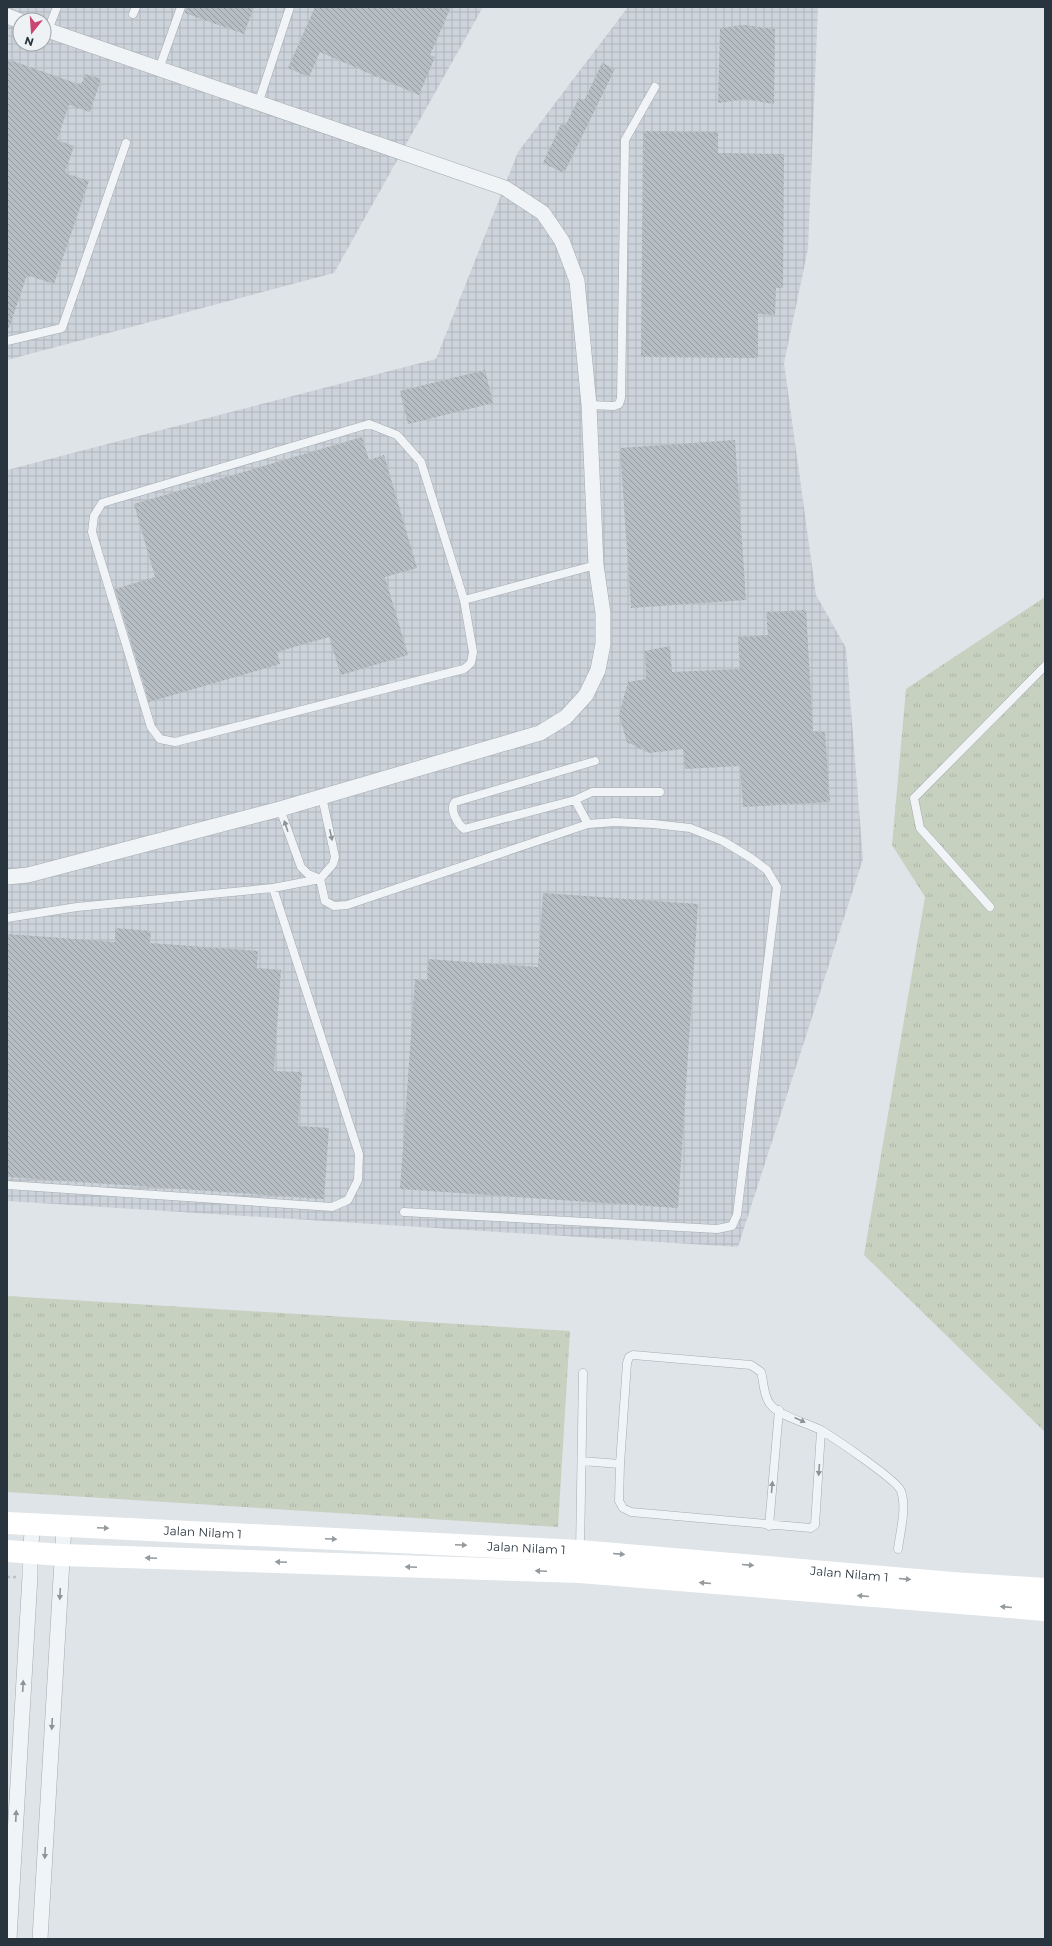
<svg xmlns="http://www.w3.org/2000/svg" width="1052" height="1946" viewBox="0 0 1052 1946" font-family="Montserrat,sans-serif">
	<style>
		.industrial { fill: url(#industrial-grid); fill-rule: evenodd }
		.grass { fill: url(#grass-tufts) }
		.building { fill: url(#building-back-hatch) }
		.lines { fill: none; stroke-linecap: round; stroke-linejoin: round }
		.lane-casing { stroke: #a4acb2; stroke-width: 9 }
		.street-casing { stroke: #a4acb2; stroke-width: 16 }
		.path { stroke: #bdc2c6; stroke-width: 2.5; stroke-dasharray: 3 3; stroke-linecap: butt }
		.lane { stroke: #f1f4f6; stroke-width: 8 }
		.street { stroke: #f1f4f6; stroke-width: 15 }
		.secondary { stroke: #fff; stroke-width: 22 }
		.oneway { fill: #8c949a }
		.oneway2 { fill: #949a9e }
		.labels { text-anchor: middle; stroke-width: 3; stroke-linejoin: round; paint-order: stroke }
		.street-label { font-size: 12px; fill: #28343e; stroke: #eef2f5 }
	</style>
	<defs>
		<pattern id="industrial-grid" width="8" height="8" patternUnits="userSpaceOnUse"><rect width="8" height="8" fill="#cdd3da"/><path d="M0 4h8M4 0v8" fill="none" stroke="#b0b6bc"/></pattern>
		<pattern id="grass-tufts" width="24" height="20" patternUnits="userSpaceOnUse"><rect width="24" height="20" fill="#c7d1c0"/><path d="M3 7l-1-3M5 7V3M7 7l1-3M15 17l-1-3M17 17v-4M19 17l1-3" fill="none" stroke="#abb4a6"/></pattern>
		<pattern id="building-back-hatch" width="6" height="6" patternUnits="userSpaceOnUse"><rect width="6" height="6" fill="#b6bec4"/><path d="M-1 5l2 2M0 0l6 6M5-1l2 2" fill="none" stroke="#949ba1"/></pattern>
	</defs>
	<rect width="100%" height="100%" fill="#dfe4e8"/>
	<path class="industrial" d="M7 7H483L334 273 7 360ZM20 20H44V44H20Z
		M628 7H818L808 249 784 363 816 595 846 648 863 859 738 1247 7 1201V470L436 359 518 152Z"/>
	<path class="grass" d="M1045 597V1432L864 1255 925 897 892 845 906 689Z
		M7 1296 570 1331 558 1527 7 1492Z"/>
	<path class="building" d="M186 7H254L244 34 185 13Z
		M315 7H451L430 55 435 57 419 95 320 52 309 77 288 68Z
		M744 25 775 29 774 104 745 99 718 103 720 28Z
		M7 59 81 85 85 74 101 79 90 112 69 105 57 140 74 146 65 173 89 181 54 284 27 275 9 328 7 327Z
		M602 63 615 69 564 173 543 163 561 124 565 126 579 98 584 101Z
		M643 131 718 132V153L784 154 783 288H776L775 315 758 314V358L641 357Z
		M485 370 493 403 408 424 400 391Z
		M362 437 369 460 384 455 417 568 385 577 408 655 341 675 329 637 277 652 280 664 149 702 115 589 155 577 134 504Z
		M735 440 746 600 631 608 620 448Z
		M806 610 813 731 825 732 830 802 743 807 740 766 685 769 683 749 649 753 627 742 619 715 628 682 646 679 645 651 670 646 672 672 740 669 738 637 768 635 766 612Z
		M543 893 698 904 678 1208 400 1189 415 979 427 980 428 959 538 967Z
		M115 928 151 931 150 943 258 951 257 968 281 970 274 1071 302 1072 298 1126 329 1128 324 1199 7 1177V934L115 942Z"/>
	<g class="lines">
		<g class="lane-casing">
			<path id="lane" d="M133 14 136 7
				M48 30 57 7
				M159 69 181 7
				M258 104 290 7
				M7 341 62 328 126 143
				M589 405 614 406 619 404 621 398 625 140 655 87
				M464 600 473 652 471 663 464 669 175 742 160 739 151 727 92 532 94 516 102 503 369 424 397 435 421 462 464 600 596 565
				M575 800 592 792H660
				M280 809 301 867 308 874 320 879
				M588 824 575 800 464 829C457 823 449 809 455 802L595 761
				M320 879 325 901 334 906 347 905 588 824 615 822 654 824 690 828 723 841 751 858 767 870 777 887 737 1215 732 1226 717 1229 404 1212
				M990 907 920 828 914 798 1045 666
				M7 918 77 907 273 888 320 879 333 864 335 857 322 797
				M7 1185 332 1207 348 1200 358 1180 359 1154 273 888
				M582 1461 620 1464 619 1501 623 1508 631 1512 811 1528 815 1525 821 1431
				M620 1464 627 1363 629 1357 633 1355 751 1365 761 1372C764 1382 763 1395 770 1404 779 1416 807 1423 821 1430 834 1438 897 1480 901 1491 907 1508 900 1532 898 1549
				M769 1526 779 1410
				M580 1551 583 1373"/>
		</g>
		<g class="street-casing">
			<path id="street" d="M7 16 20 21
				M7 877 28 875 280 809 540 733 566 717 586 695 598 670 603 644V613L596 565 589 405 577 281 562 241 543 213 505 188 44 29
				M9 1939 30 1576V1552L33 1525
				M40 1939 64 1526"/>
		</g>
		<path class="path" d="M7 1577H16"/>
		<use href="#lane" class="lane"/>
		<use href="#street" class="street"/>
		<g class="secondary">
			<path id="s1" d="M7 1523 580 1551 952 1583 1045 1589"/>
			<path d="M7 1551 62 1555 580 1572 1045 1610"/>
		</g>
	</g>
	<defs><path id="oneway-solid" d="M-6-.8H1V-3.2L6.5 0L1 3.2V.8H-6Z"/></defs>
	<g class="oneway">
		<use href="#oneway-solid" transform="translate(286 826) rotate(-109)"/>
		<use href="#oneway-solid" transform="translate(331 835) rotate(77)"/>
		<use href="#oneway-solid" transform="translate(800 1420) rotate(25)"/>
		<use href="#oneway-solid" transform="translate(819 1470) rotate(94)"/>
		<use href="#oneway-solid" transform="translate(772 1487) rotate(-85)"/>
		<use href="#oneway-solid" transform="translate(60 1594) rotate(93)"/>
		<use href="#oneway-solid" transform="translate(23 1686) rotate(-87)"/>
		<use href="#oneway-solid" transform="translate(52 1724) rotate(93)"/>
		<use href="#oneway-solid" transform="translate(16 1816) rotate(-87)"/>
		<use href="#oneway-solid" transform="translate(45 1853) rotate(93)"/>
	</g>
	<g class="oneway2">
		<use href="#oneway-solid" transform="translate(103 1528) rotate(3)"/>
		<use href="#oneway-solid" transform="translate(331 1539) rotate(3)"/>
		<use href="#oneway-solid" transform="translate(461 1545) rotate(3)"/>
		<use href="#oneway-solid" transform="translate(619 1554) rotate(5)"/>
		<use href="#oneway-solid" transform="translate(151 1558) rotate(-178)"/>
		<use href="#oneway-solid" transform="translate(281 1562) rotate(-178)"/>
		<use href="#oneway-solid" transform="translate(748 1565) rotate(5)"/>
		<use href="#oneway-solid" transform="translate(411 1567) rotate(-178)"/>
		<use href="#oneway-solid" transform="translate(541 1571) rotate(-178)"/>
		<use href="#oneway-solid" transform="translate(905 1579) rotate(5)"/>
		<use href="#oneway-solid" transform="translate(705 1583) rotate(-175)"/>
		<use href="#oneway-solid" transform="translate(863 1596) rotate(-175)"/>
		<use href="#oneway-solid" transform="translate(1006 1607) rotate(-175)"/>
	</g>
	<g class="labels">
		<g class="street-label">
			<text dy="4" stroke="none"><textPath href="#s1" startOffset="196">Jalan Nilam 1</textPath></text>
			<text dy="4" stroke="none"><textPath href="#s1" startOffset="520">Jalan Nilam 1</textPath></text>
			<text dy="4" stroke="none"><textPath href="#s1" startOffset="844">Jalan Nilam 1</textPath></text>
		</g>
	</g>
	<rect width="1052" height="1946" fill="none" stroke="#28343e" stroke-width="16"/>
	<g transform="translate(32 32) rotate(197)"><circle r="19" fill="#eef2f5" stroke="#9fa6ac"/>
	<path d="M0-3L7 15L0 10L-7 15Z" fill="#cb4570"/>
	<text y="-6" font-size="11" font-weight="bold" text-anchor="middle" fill="#28343e">N</text>
	</g>
</svg>
